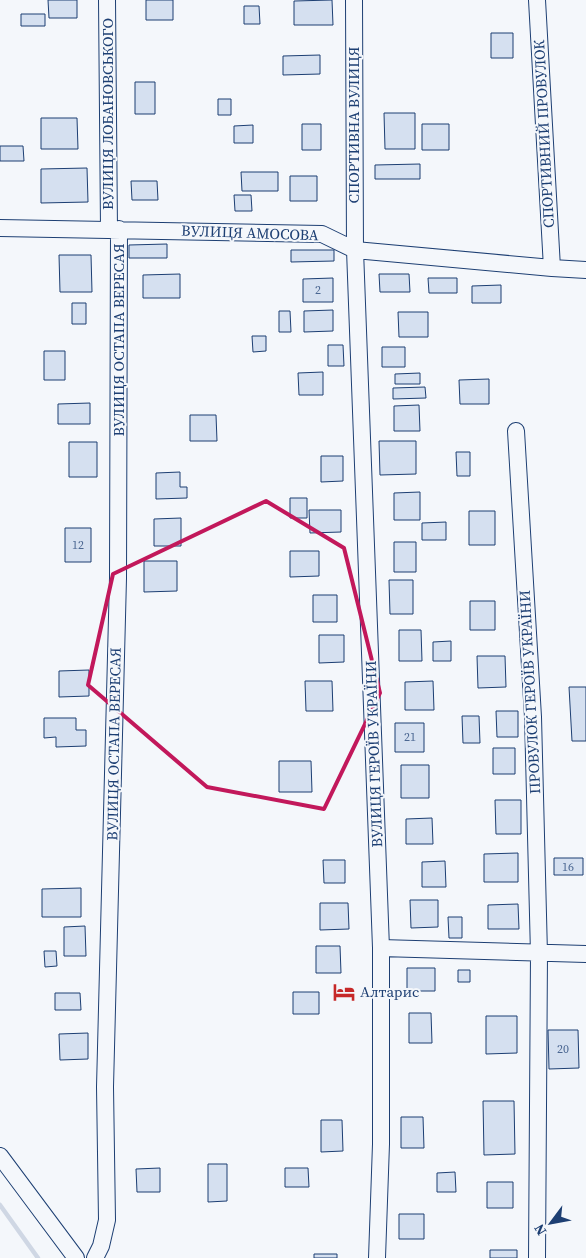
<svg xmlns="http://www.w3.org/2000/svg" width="586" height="1258" viewBox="0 0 586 1258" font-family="'Source Serif 4',serif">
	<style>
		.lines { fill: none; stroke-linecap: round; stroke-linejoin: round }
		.stream { stroke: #cfd7e4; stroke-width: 4.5 }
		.building { fill: #d5e0f0; stroke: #1d3f73 }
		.minor-casing { stroke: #1d3f73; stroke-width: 18 }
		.minor { stroke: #f4f7fb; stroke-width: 16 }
		.marked { fill: none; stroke: #c2185b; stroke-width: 4; stroke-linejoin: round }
		.labels { text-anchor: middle; stroke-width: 4; stroke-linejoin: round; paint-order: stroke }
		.number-label { font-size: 12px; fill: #4b6792 }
		.street-label { font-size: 15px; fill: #1d3f73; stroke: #f4f7fb }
		.poi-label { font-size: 15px; fill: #1d3f73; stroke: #f4f7fb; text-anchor: start }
	</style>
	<rect width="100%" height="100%" fill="#f4f7fb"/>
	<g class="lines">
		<path class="stream" d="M0 1205 38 1258"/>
	</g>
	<path class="building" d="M48 0H77V18H49Z
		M146 0H173V20H146Z
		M332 0 333 25H294V1Z
		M244 6H259L260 24H244Z
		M21 14H45V26H21Z
		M491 33H513V58H491Z
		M320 55V74L283 75V56Z
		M135 82H155V114H135Z
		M218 99H231V115H218Z
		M384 113H415V149H385Z
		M41 118H77L78 149H41Z
		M302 124H321V150H302Z
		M422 124H449V150H422Z
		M253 125V143H234V126Z
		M0 146H23L24 161H0Z
		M420 164V179H375V165Z
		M87 168 88 202 41 203V169Z
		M241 172H278V191H242Z
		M290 176H317V201H290Z
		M131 181H157L158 200H132Z
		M234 195H251L252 211H235Z
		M167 244V258H129V245Z
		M291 250H334V261L291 262Z
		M59 255H91L92 292H60Z
		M180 274V298H143V275Z
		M379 274H409L410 292H380Z
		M333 278V302H303V279Z
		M428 278H457V293H429Z
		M501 285V303H472V286Z
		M72 303H86V324H72Z
		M333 310V331L304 332V311Z
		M279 311H290L291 332H279Z
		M398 312H428V337H399Z
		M252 336H266V351L253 352Z
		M328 345H343L344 366H328Z
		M382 347H405V367H382Z
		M44 351H65V380H44Z
		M323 372V395H299L298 373Z
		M420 373V384H395V374Z
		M489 379V404H460L459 380Z
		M425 387 426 398 393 399V388Z
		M90 403V424H58V404Z
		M419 405 420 431H394V406Z
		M190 415H216L217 441H190Z
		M379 441H416V474L380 475Z
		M69 442H97V477H69Z
		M456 452H470V476H457Z
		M321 456H343V481L321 482Z
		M180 472V487H187V498L156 499V473Z
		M420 492V520H394V493Z
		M290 498H307V518H290Z
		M309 510H341V532L310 533Z
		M469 511H495V545H469Z
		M181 518V546H154V519Z
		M446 522V540H422V523Z
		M65 528H91V562H65Z
		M394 542H416V572H394Z
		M290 551H319V576L290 577Z
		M144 561H177V591L144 592Z
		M389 580H413V614H390Z
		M313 595H337V622H313Z
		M470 601H495V630H470Z
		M399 630H421L422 661H399Z
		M319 635H344V662L319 663Z
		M451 641V661H433V642Z
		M477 656H505L506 687 478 688Z
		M89 670V696L59 697V671Z
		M305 681H332L333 711H306Z
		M433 681 434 710H405V682Z
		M569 687H586V741H572Z
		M496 711H518V737H497Z
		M462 716H479L480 743H463Z
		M44 718H76V730H86V746L56 747V737L44 738Z
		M395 723H424V752H395Z
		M493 748H515V774H493Z
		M279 761H311L312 792H279Z
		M401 765H429V798H401Z
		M495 800H521V834H496Z
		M432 818 433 844H406V819Z
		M518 853V882H484V854Z
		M554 858H583V875H554Z
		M323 860H345V883H324Z
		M445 861 446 887H422V862Z
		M81 888V917H42V889Z
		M410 900H438V927L411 928Z
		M320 903H348L349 929 320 930Z
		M518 904 519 929H488V905Z
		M448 917H462V938H449Z
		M85 926 86 956H64V927Z
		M316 946H340L341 973H316Z
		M44 951H56L57 966 45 967Z
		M407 968H435V991H407Z
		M458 970H470V982H458Z
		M293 992H319V1014H293Z
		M55 993H80L81 1010H55Z
		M409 1013H431L432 1043H409Z
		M486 1016H517V1053L486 1054Z
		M548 1030H578L579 1068 549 1069Z
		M88 1033V1059L60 1060 59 1034Z
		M483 1101H514L515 1154 484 1155Z
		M401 1117H423L424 1148H401Z
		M321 1120H342L343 1151 321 1152Z
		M208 1164H227V1201L208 1202Z
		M160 1168V1192H137L136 1169Z
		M285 1168H308L309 1187H285Z
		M455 1172 456 1192H437V1173Z
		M487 1182H513V1208H487Z
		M399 1214H424V1239H399Z
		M490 1250H517V1258H490Z
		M314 1254H337V1258H314Z"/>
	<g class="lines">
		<g class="minor-casing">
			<path id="minor" d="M107 0 109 229
				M354 0 355 250 381 948V1144L377 1258
				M537 0 552 268
				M0 228 322 234 355 250 552 268 586 270
				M516 431 533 717 539 954 537 1258
				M381 948 586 954
				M0 1156 76 1258
				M95 1258 101 1246 107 1220 105 1087 118 578 119 229"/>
		</g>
		<use href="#minor" class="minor"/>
	</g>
	<path class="marked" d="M266 501 344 548 380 693 324 809 207 787 88 685 113 574Z"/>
	<defs>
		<g id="hotel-bare" transform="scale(1.725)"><path d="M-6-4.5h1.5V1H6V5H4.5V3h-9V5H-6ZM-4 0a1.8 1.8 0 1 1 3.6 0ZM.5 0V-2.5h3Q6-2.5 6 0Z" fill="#c62828" stroke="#f4f7fb" stroke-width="2.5" paint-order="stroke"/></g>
	</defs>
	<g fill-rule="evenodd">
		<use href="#hotel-bare" x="344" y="992"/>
	</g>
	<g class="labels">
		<g class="number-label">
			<text x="318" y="294">2</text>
			<text x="78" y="549">12</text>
			<text x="410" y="741">21</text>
			<text x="568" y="871">16</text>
			<text x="563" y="1053">20</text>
		</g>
		<g class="street-label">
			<text transform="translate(108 114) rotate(-90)" y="5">ВУЛИЦЯ ЛОБАНОВСЬКОГО</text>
			<text transform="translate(354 125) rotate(-90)" y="5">СПОРТИВНА ВУЛИЦЯ</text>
			<text transform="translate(544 134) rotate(-93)" y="5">СПОРТИВНИЙ ПРОВУЛОК</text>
			<text transform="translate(250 233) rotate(2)" y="5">ВУЛИЦЯ АМОСОВА</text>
			<text transform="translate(119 340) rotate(-90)" y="5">ВУЛИЦЯ ОСТАПА ВЕРЕСАЯ</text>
			<text transform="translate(530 692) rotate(-93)" y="5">ПРОВУЛОК ГЕРОЇВ УКРАЇНИ</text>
			<text transform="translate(114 744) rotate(-89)" y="5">ВУЛИЦЯ ОСТАПА ВЕРЕСАЯ</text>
			<text transform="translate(374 754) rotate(-92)" y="5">ВУЛИЦЯ ГЕРОЇВ УКРАЇНИ</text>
		</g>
		<g class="poi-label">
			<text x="360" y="997">Алтарис</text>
		</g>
	</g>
	<g transform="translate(551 1223) rotate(238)" stroke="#f4f7fb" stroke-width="4" paint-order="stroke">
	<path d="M0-4L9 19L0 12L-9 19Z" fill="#1d3f73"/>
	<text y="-8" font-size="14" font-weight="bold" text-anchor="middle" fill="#1d3f73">N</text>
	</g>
</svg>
